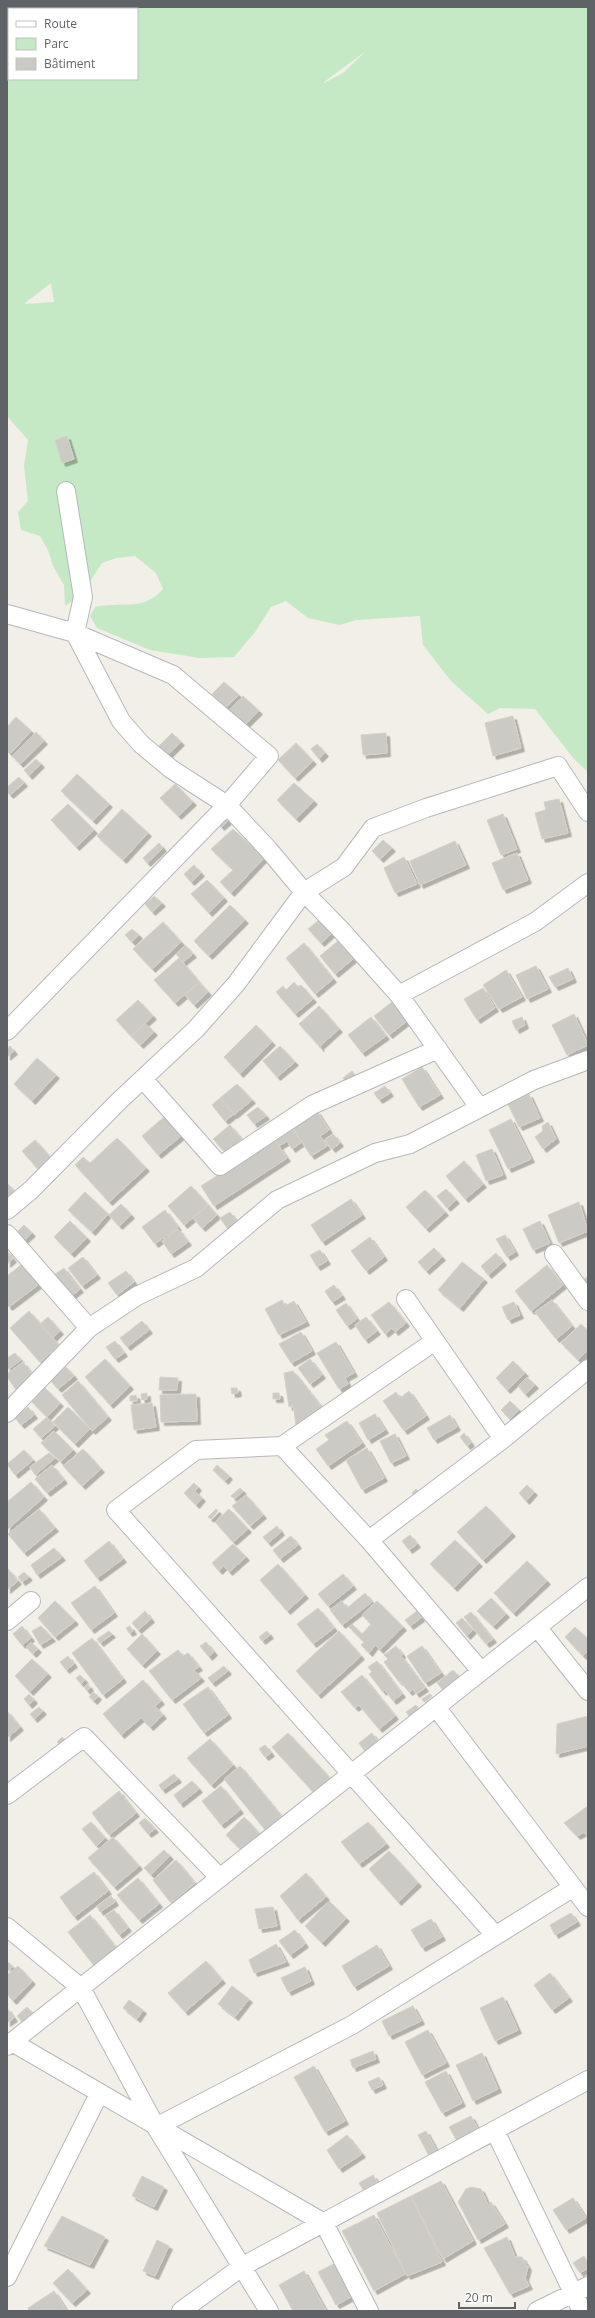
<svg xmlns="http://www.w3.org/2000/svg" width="595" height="2318" viewBox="0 0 595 2318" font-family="'Open Sans',sans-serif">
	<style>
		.green { fill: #c5e8c5; fill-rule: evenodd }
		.building { fill: #cccac5; stroke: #d6d1c6; filter: url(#shadow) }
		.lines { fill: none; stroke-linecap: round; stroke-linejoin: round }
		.street-casing { stroke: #b5b8bc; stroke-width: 20 }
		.street { stroke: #fff; stroke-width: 18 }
	</style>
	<defs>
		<filter id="shadow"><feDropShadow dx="3.5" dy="3.5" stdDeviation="0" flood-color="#0004"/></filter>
	</defs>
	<rect width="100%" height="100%" fill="#f1efe8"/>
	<path class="green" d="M7 7H588V772L574 759 535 709 500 708 488 714 451 681 423 645 420 616 356 620 340 625 308 618 286 601 271 607 255 632 234 657 200 658 150 650 97 628 90 616 95 607C122 601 143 612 163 589L156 573 135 556 116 558 102 563 82 594 65 606 64 585 53 566 48 550 40 536 21 530 18 512 28 501 24 466 28 440 7 416ZM9 9H137V79H9ZM366 51 343 73 324 83V82ZM51 283 54 302 25 304V303Z"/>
	<path class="building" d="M67 436 74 459 62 463 55 440Z
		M224 682 239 695 226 707 212 694Z
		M243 696 259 711 244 726 228 711Z
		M513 716 521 748 493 756 485 723Z
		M16 717 31 731 10 754 7 751V727Z
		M36 732 44 741 20 764 12 756Z
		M172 733 181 742 165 758 156 749Z
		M386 733 387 753 363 755 361 735Z
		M296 743 313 761 295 778 278 760Z
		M317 744 325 753 319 759 311 749Z
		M36 759 41 764 29 776 24 770Z
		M77 774 109 804 93 821 61 791Z
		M19 777 24 783 10 795 7 792V787Z
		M294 783 314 801 296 819 277 800Z
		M175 784 193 802 178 816 160 798Z
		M559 799 568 833 542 839 535 813 546 810 544 802Z
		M68 804 94 830 76 847 51 820Z
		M122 809 148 833 123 860 97 836Z
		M503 814 517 849 501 855 487 820Z
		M223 815 228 821 221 827 216 821Z
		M233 829 264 858 231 893 220 882 233 870 211 849Z
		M383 840 392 848 380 859 372 851Z
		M455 841 466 865 420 885 410 861Z
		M159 843 163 848 147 863 143 858Z
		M517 853 528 880 503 890 492 863Z
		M404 857 417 884 395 893 384 868Z
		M194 865 201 873 191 882 184 874Z
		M207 880 224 898 209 913 191 894Z
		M154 896 162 903 152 912 145 904Z
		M230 905 245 920 209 956 194 941Z
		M319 920 331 934 321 943 308 929Z
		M163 922 181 942 152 969 133 949Z
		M132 929 139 935 132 942 125 935Z
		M338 941 353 959 335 974 320 956Z
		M304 943 333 979 315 994 286 958Z
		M185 945 193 954 183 962 176 954Z
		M179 958 199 982 175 1003 154 980Z
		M536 966 548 989 527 999 516 975Z
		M568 968 573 979 555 987 549 977Z
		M506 970 522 997 499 1009 483 985Z
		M199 982 208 992 194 1005 185 995Z
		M294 982 298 987 301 985 313 999 295 1014 276 992 283 986 286 990Z
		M483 988 495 1008 477 1020 464 999Z
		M138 1000 153 1016 131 1036 116 1020Z
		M392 1002 407 1021 389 1035 374 1016Z
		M319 1006 339 1029 319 1047 321 1048 299 1024Z
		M574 1014 588 1045 567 1055 552 1025Z
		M371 1017 386 1036 362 1053 348 1035Z
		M522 1017 525 1025 516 1030 512 1021Z
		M145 1023 154 1032 140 1045 131 1036Z
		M256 1025 272 1042 240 1074 224 1057Z
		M10 1046 14 1051 7 1057V1049Z
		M280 1046 295 1062 277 1077 263 1061Z
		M37 1058 56 1075 32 1101 14 1084Z
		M422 1067 440 1095 419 1107 402 1079Z
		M352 1071 358 1079 349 1086 343 1078Z
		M237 1084 252 1100 234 1115 220 1098Z
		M385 1086 390 1093 379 1100 374 1093Z
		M529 1094 540 1118 519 1127 508 1104Z
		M220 1098 234 1114 225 1121 212 1105Z
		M258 1107 266 1116 254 1124 247 1115Z
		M317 1111 329 1130 320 1136 327 1146 311 1156 292 1127Z
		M164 1117 181 1136 158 1155 142 1136Z
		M511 1119 531 1159 508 1169 489 1130Z
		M548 1122 556 1139 543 1149 535 1137 543 1131 542 1126Z
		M289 1124 302 1142 292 1149 287 1141 279 1146 272 1135Z
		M230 1125 244 1142 227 1155 213 1139Z
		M333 1134 340 1143 332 1149 325 1140Z
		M117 1138 146 1168 109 1202 75 1165 83 1157 90 1163Z
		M274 1139 287 1158 214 1206 201 1186Z
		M35 1140 50 1157 37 1168 22 1151Z
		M492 1149 503 1175 486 1181 476 1155Z
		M464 1161 483 1184 465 1199 446 1176Z
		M7 1183 14 1191 7 1197Z
		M191 1186 208 1205 184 1225 168 1206Z
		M446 1189 456 1200 447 1208 437 1196Z
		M425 1190 445 1212 426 1229 406 1207Z
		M85 1192 108 1214 92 1232 68 1210Z
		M351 1199 362 1215 322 1242 311 1225Z
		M579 1202 588 1231 559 1243 548 1215Z
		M121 1204 131 1215 119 1226 109 1215Z
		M208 1205 217 1215 202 1228 193 1218Z
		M165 1210 178 1227 155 1244 142 1227Z
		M230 1212 237 1222 228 1229 220 1218Z
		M70 1221 87 1238 71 1254 54 1237Z
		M540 1221 550 1243 533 1250 523 1229Z
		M24 1225 32 1233 23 1241 16 1233Z
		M178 1229 188 1242 171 1254 162 1241Z
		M505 1235 515 1252 507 1257 496 1239Z
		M370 1237 384 1257 366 1271 351 1251Z
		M434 1248 442 1257 426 1271 418 1262Z
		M320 1250 327 1261 317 1267 310 1255Z
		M7 1251 13 1259 7 1264Z
		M496 1253 503 1262 488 1275 481 1266Z
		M83 1257 97 1275 82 1286 68 1268Z
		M462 1262 484 1279 460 1308 438 1290Z
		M22 1264 38 1285 9 1307 7 1305V1276Z
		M547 1265 563 1285 531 1311 515 1291Z
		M64 1268 80 1289 70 1297 54 1275Z
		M126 1271 134 1282 117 1295 108 1283Z
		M588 1276V1286L583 1280Z
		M334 1285 342 1296 332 1302 325 1291Z
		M282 1300 285 1306 294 1301 306 1322 279 1335 265 1309Z
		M552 1300 572 1326 556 1339 535 1312Z
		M389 1302 406 1323 395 1332 392 1328 385 1334 371 1315Z
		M514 1302 520 1315 508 1320 502 1307Z
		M346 1303 357 1319 347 1326 336 1310Z
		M29 1311 59 1345 40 1362 10 1328Z
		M48 1317 60 1331 53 1338 40 1324Z
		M366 1317 377 1331 365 1340 355 1325Z
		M142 1321 149 1330 127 1347 120 1338Z
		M581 1324 588 1331V1350L578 1360 561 1343Z
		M301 1332 312 1351 291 1363 279 1344Z
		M115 1341 124 1353 115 1359 106 1347Z
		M336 1342 354 1373 345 1378 348 1384 339 1389 317 1353Z
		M15 1353 21 1360 7 1370V1358Z
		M105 1359 130 1386 110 1405 85 1377Z
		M310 1359 322 1375 310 1384 298 1368Z
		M513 1361 525 1373 507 1390 496 1378Z
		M23 1362 37 1381 19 1394 7 1377V1374Z
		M66 1367 74 1376 58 1389 50 1380Z
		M293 1371 323 1409 296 1425 293 1405 289 1407 284 1373Z
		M160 1377 178 1378 177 1390H159Z
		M527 1377 535 1385 525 1394 518 1386Z
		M78 1381 108 1417 92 1431 62 1395Z
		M45 1388 60 1403 47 1417 32 1402Z
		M231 1388H237L238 1393 232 1394Z
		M409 1391 426 1416 404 1431 383 1401 396 1392 400 1398Z
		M147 1393V1399L142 1400 141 1394Z
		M273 1393H279L280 1399H273Z
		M196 1394 197 1421 161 1422 160 1395Z
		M136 1395 137 1401H130V1396Z
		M510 1401 519 1410 510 1419 501 1410Z
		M152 1403 156 1427 134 1430 131 1405Z
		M28 1407 34 1415 21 1425 15 1418Z
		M68 1407 90 1429 75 1444 53 1422Z
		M375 1414 385 1430 368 1440 359 1423Z
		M450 1415 457 1427 434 1440 427 1428Z
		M47 1417 55 1426 41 1438 33 1429Z
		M347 1421 362 1443 328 1466 316 1449 329 1440 325 1435Z
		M54 1431 73 1450 61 1462 41 1443Z
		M464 1433 471 1443 467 1446 460 1437Z
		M395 1434 406 1456 391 1463 380 1441Z
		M367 1448 384 1478 362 1490 346 1460Z
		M83 1449 101 1469 82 1486 63 1466Z
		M24 1450 33 1460 15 1475 7 1464Z
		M49 1453 55 1458 35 1475 30 1467Z
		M52 1465 64 1480 47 1493 35 1479Z
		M217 1465 229 1476 225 1481 213 1470Z
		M31 1482 44 1497 7 1530V1502Z
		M194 1483 198 1487 195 1491 202 1498 196 1505 184 1493Z
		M527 1485 534 1492 526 1501 519 1493Z
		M240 1488 243 1491 235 1499 231 1496Z
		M416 1489 421 1494 416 1498 412 1493Z
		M246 1495 263 1515 250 1526 232 1506Z
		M486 1506 512 1533 483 1560 457 1532Z
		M39 1509 55 1528 24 1553 8 1534Z
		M216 1509 218 1511 211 1519 208 1517Z
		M229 1509 248 1529 233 1542 215 1522Z
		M277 1526 281 1532 268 1543 263 1537Z
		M410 1535 417 1544 409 1550 402 1541Z
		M291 1536 298 1545 280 1559 273 1550Z
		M455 1540 479 1563 454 1588 430 1564Z
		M109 1541 123 1559 97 1578 84 1561Z
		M233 1544 246 1557 229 1572 224 1566 219 1571 212 1563Z
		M54 1548 62 1557 37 1575 31 1565Z
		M527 1561 547 1581 513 1613 494 1593Z
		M278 1564 305 1595 287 1611 260 1580Z
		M8 1569 18 1581 7 1590V1570Z
		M24 1572 29 1577 22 1582 18 1577Z
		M343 1574 353 1586 328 1606 318 1594Z
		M95 1586 114 1613 91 1630 71 1603Z
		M365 1593 372 1602 342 1625 330 1610 342 1601 347 1608Z
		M491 1598 506 1614 493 1626 477 1611Z
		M55 1601 75 1621 55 1637 38 1618Z
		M377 1601 403 1627 380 1650 375 1645 369 1653 361 1645 364 1642 349 1627 352 1624 362 1634 371 1624 362 1615Z
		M318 1608 334 1628 313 1644 297 1624Z
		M145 1611 151 1619 138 1630 132 1623Z
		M417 1611 421 1618 410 1626 405 1620Z
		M471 1612 493 1639 486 1644 464 1617Z
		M462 1618 473 1630 467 1636 456 1623Z
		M22 1626 31 1638 22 1645 13 1634Z
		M41 1626 52 1638 40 1645 32 1631Z
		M130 1626 133 1631 129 1633 126 1628Z
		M575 1627 588 1639V1651L583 1656 565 1637Z
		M109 1631 112 1634 100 1643 97 1639Z
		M267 1631 270 1635 262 1641 259 1637Z
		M339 1631 361 1656 318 1695 296 1671Z
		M142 1634 157 1651 142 1665 127 1649Z
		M92 1638 123 1679 103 1695 72 1653Z
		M31 1642 38 1649 33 1654 26 1647Z
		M206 1642 214 1652 209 1657 200 1646Z
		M396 1646 402 1654 401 1656 425 1688 416 1694 413 1689 409 1692 400 1681 399 1682 384 1662 388 1659 384 1655Z
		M422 1646 441 1673 425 1683 407 1656Z
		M178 1650 183 1656 188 1653 199 1667 194 1670 201 1678 172 1700 149 1671Z
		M68 1656 74 1664 66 1670 60 1662Z
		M32 1659 48 1674 30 1692 15 1676Z
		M377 1661 402 1694 393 1701 385 1690 383 1692 369 1674 372 1672 368 1667Z
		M224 1666 228 1671 212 1683 208 1678Z
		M453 1670 460 1678 444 1691 437 1683Z
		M80 1675 85 1680 81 1684 76 1678Z
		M362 1675 395 1716 379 1729 359 1705 355 1708 341 1692Z
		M143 1680 161 1701 155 1706 163 1715 150 1727 141 1718 121 1735 103 1714Z
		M88 1684 90 1688 87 1691 84 1687Z
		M208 1687 228 1715 204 1733 183 1704Z
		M93 1692 98 1696 94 1701 89 1697Z
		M29 1694 34 1700 29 1705 24 1699Z
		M430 1694 432 1696 424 1702 422 1699Z
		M416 1705 420 1710 410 1717 406 1712Z
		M39 1707 43 1711 34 1719 30 1714Z
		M7 1711 20 1727 7 1738Z
		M588 1716V1746L556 1754 557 1724Z
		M288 1733 331 1779 315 1794 272 1747Z
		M372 1733 379 1743 366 1753 359 1743Z
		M62 1737 70 1744 65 1749 57 1742Z
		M210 1739 233 1765 211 1785 187 1758Z
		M265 1745 271 1753 265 1757 259 1749Z
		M240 1766 283 1818 266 1831 224 1779Z
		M174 1774 178 1779 162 1790 159 1785Z
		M192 1781 199 1789 180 1804 174 1795Z
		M221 1786 240 1810 221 1825 202 1801Z
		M119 1791 136 1813 109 1835 92 1813Z
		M588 1806V1837L584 1832 577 1836 564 1823Z
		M244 1817 261 1835 243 1852 226 1835Z
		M145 1818 155 1829 148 1834 139 1823Z
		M91 1822 105 1838 96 1846 82 1829Z
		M368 1822 386 1844 359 1864 341 1842Z
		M113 1837 139 1866 114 1887 88 1858Z
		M164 1850 170 1856 151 1875 144 1868Z
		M389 1851 418 1883 398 1902 369 1869Z
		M176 1860 195 1883 171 1903 153 1880Z
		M94 1872 108 1891 74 1917 60 1897Z
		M306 1873 326 1897 298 1920 280 1896Z
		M138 1878 159 1904 139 1920 117 1895Z
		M111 1896 115 1902 100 1912 97 1906Z
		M329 1901 346 1918 322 1943 305 1926Z
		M273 1907 277 1926 259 1929 255 1909Z
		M114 1910 128 1928 119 1935 105 1916Z
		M571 1913 577 1922 555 1935 550 1925Z
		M90 1915 118 1950 95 1967 68 1932Z
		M431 1919 442 1937 422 1948 411 1930Z
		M295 1930 305 1944 290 1955 279 1941Z
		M276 1944 286 1962 254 1973 249 1960Z
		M377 1945 389 1966 354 1987 342 1966Z
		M7 1961 13 1967 7 1972Z
		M206 1961 222 1980 185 2012 168 1993Z
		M18 1966 32 1981 13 2001 7 1994V1975Z
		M305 1967 311 1981 288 1992 281 1978Z
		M550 1973 569 1998 552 2010 534 1985Z
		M232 1986 249 1999 235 2017 218 2004Z
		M503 1997 518 2030 495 2041 480 2008Z
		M129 2000 143 2010 137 2019 123 2008Z
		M413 2006 421 2021 389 2036 382 2021Z
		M27 2007 34 2015 24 2024 17 2016Z
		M7 2008 14 2018 7 2023Z
		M428 2030 446 2063 422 2075 405 2042Z
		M373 2051 376 2059 353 2068 350 2060Z
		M482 2053 498 2089 473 2101 456 2065Z
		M314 2066 345 2121 325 2132 294 2077Z
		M446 2071 462 2103 442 2113 425 2082Z
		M379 2077 383 2085 372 2090 368 2082Z
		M471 2116 478 2129 457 2141 449 2127Z
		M426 2131 437 2151 429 2156 418 2135Z
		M347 2135 362 2154 339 2169 327 2150Z
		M373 2175 377 2182 363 2190 359 2183Z
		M142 2176 164 2187 154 2207 132 2196Z
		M441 2181 473 2241 443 2259 411 2196Z
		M472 2187 481 2189 488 2205 491 2202 505 2224 478 2240 458 2202 466 2189Z
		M411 2196 442 2262 407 2276 377 2213Z
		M573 2198 586 2218 566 2230 553 2210Z
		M374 2215 405 2274 374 2291 342 2231Z
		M62 2216 105 2237 90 2265 44 2246Z
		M507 2237 515 2257H522L528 2267 525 2278 529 2286 510 2294 484 2248Z
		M157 2240 169 2246 155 2276 143 2271Z
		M584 2256 588 2263V2268L580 2273 573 2263Z
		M337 2262 355 2295 336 2305 318 2272Z
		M68 2269 87 2290 72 2303 53 2283Z
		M304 2271 326 2311H293L279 2285Z
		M54 2291 67 2311H29L28 2308Z"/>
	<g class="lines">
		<g class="street-casing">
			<path id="street" d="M66 491 83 597 75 633 121 721 141 744 171 769 227 805 268 849 304 892 341 930 399 995 479 1107
				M7 614 75 633 173 675 269 756 227 805 7 1031
				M399 995 535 922 588 883
				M143 1079 220 1166 312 1105 438 1049
				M7 1210 31 1190 119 1101 196 1029 236 984 304 892 344 867 373 828 426 808 558 766 588 812
				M7 1234 89 1328
				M554 1254 588 1301
				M406 1299 503 1439
				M7 1413 89 1328 137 1296 196 1268 277 1200 375 1153 410 1144 534 1080 588 1060
				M282 1446 435 1341
				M369 1540 503 1439 588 1369
				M7 1621 31 1601
				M537 1627 588 1691
				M481 1671 369 1540 282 1446 196 1450 116 1510 495 1935
				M436 1707 588 1907
				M7 1795 84 1737 220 1878
				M7 1927 81 1988 156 2127 269 2311
				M12 2042 324 2223 369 2311
				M7 2046 588 1587
				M156 2127 352 2025 572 1888
				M495 2131 582 2311
				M7 2277 99 2094
				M181 2311 243 2266 588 2080
				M537 2311 588 2286"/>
		</g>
		<use href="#street" class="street"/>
	</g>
	<rect width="595" height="2318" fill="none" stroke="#5f6368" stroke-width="16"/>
	<rect x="8" y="8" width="130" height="72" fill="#ffffff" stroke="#bfc1c3"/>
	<rect x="16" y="21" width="20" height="6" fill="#ffffff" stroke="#bfc1c3"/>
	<text x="44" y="28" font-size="12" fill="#5f6368">Route</text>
	<rect x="16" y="38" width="20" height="12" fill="#c5e8c5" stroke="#bfc1c3"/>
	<text x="44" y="48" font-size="12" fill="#5f6368">Parc</text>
	<rect x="16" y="58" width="20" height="12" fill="#cccac5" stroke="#bfc1c3"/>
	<text x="44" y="68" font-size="12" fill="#5f6368">Bâtiment</text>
	<path d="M459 2302v6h56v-6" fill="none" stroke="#5f6368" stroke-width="2"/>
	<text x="465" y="2302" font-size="12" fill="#5f6368" stroke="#ffffff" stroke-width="3" paint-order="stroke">20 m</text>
</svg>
